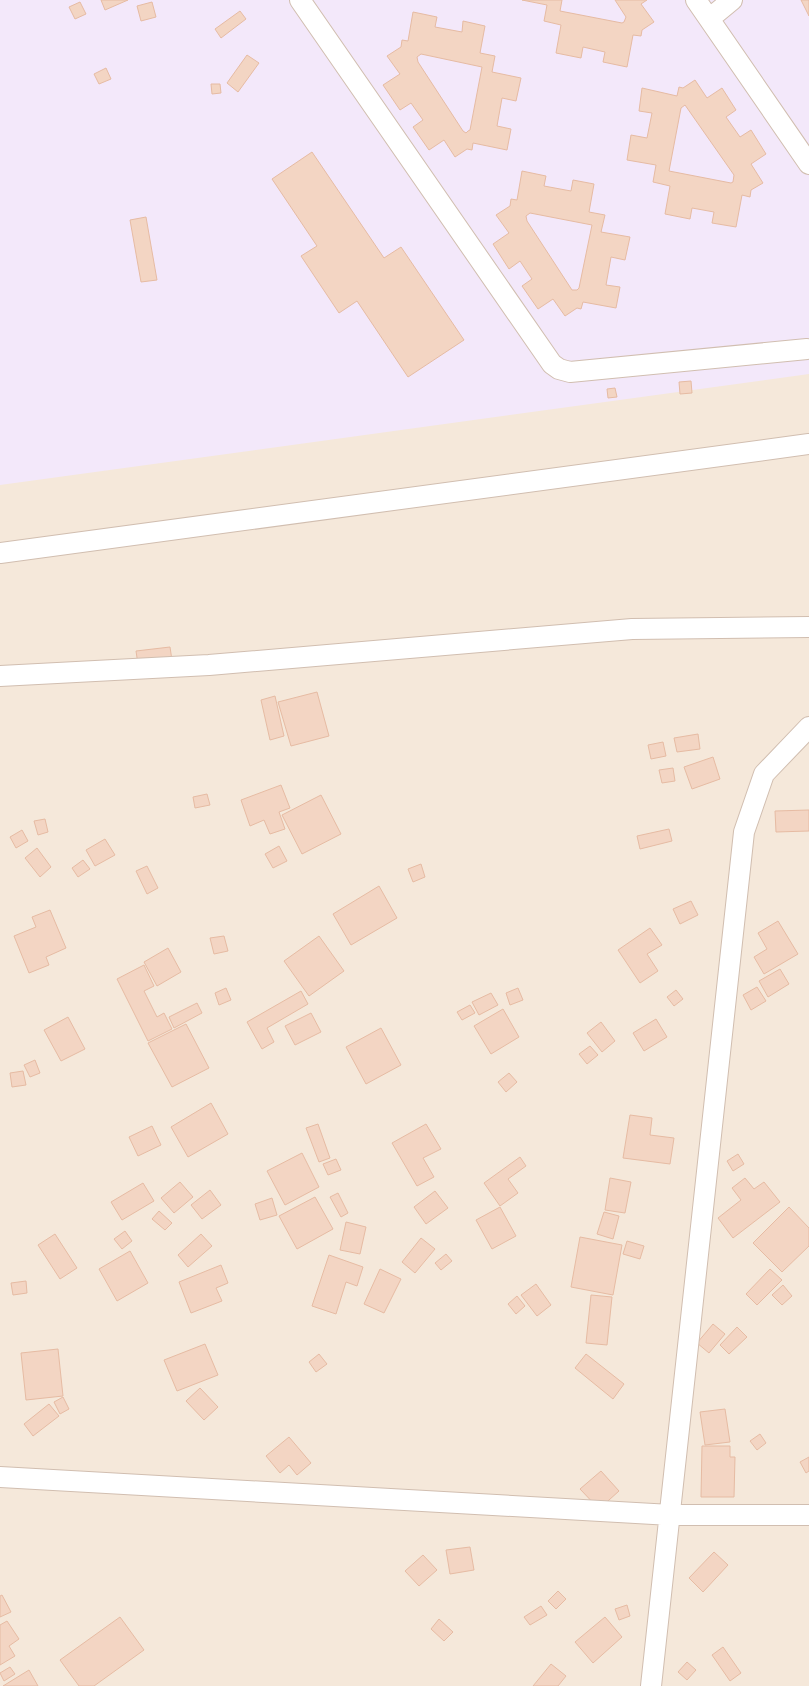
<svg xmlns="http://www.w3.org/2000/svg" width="809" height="1686" viewBox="0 0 809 1686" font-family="Quicksand,sans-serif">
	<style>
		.residential { fill: #f5e8da }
		.education { fill: #f3e8fa }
		.building { fill: #f3d5c3; stroke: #e6bba3; fill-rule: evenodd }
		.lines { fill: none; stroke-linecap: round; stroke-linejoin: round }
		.minor-casing { stroke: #d1beb0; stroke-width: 22 }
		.minor { stroke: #fff; stroke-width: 20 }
	</style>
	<rect width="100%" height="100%" fill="#fdf6ec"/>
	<path class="residential" d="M0 0H809V1686H0Z"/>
	<path class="education" d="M0 0H809V374L0 485Z"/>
	<path class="building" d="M101 0H128L105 10Z
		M522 0H562L560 11 622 23 624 22 626 17 615 0H647L641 4 654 22 642 30 641 36 633 35 627 67 603 62 605 52 583 47 581 58 556 53 561 25 544 21 547 5Z
		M801 0H809V16Z
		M80 2 86 14 75 19 69 7Z
		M152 2 156 17 141 21 137 6Z
		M240 11 246 19 221 38 215 29Z
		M413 12 437 17 435 27 462 32 463 21 485 26 480 53 495 56 492 72 521 78 516 101 502 98 497 126 511 129 507 150 473 143 472 150 467 149 455 157 444 140 429 150 413 127 423 120 411 103 400 110 383 85 400 74 387 56 401 47 402 40 408 41ZM421 54 482 67 470 130 468 131 466 133 463 131 418 62 417 57Z
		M247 55 259 63 238 92 227 83Z
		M106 68 111 79 99 84 94 74Z
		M695 80 707 98 722 88 736 110 726 117 740 137 751 130 766 154 751 164 763 183 751 190 750 197 742 195 736 227 712 223 714 212 692 208 690 219 665 214 670 186 653 182 656 165 627 160 631 135 647 138 652 113 639 111 642 88 677 96 679 87 683 88ZM685 105 734 175 733 182 731 183 669 171 681 108Z
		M211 84H220L221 93 212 94Z
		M312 152 384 258 401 247 464 340 408 377 357 301 339 313 301 256 317 246 272 179Z
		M522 171 546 176 544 186 571 191 573 180 594 184 589 212 605 215 601 232 630 237 625 260 611 257 606 285 620 287 616 308 583 302 581 309 577 308 565 316 553 299 538 309 522 286 532 279 520 261 509 269 493 244 509 233 496 215 510 206 511 199 517 200ZM530 213 592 225 579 288 577 290H572L527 221 526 216Z
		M146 217 157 280 141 282 130 220Z
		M691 381 692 393 680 394 679 382Z
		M615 388 617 397 608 398 607 389Z
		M170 647 173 667 139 671 136 651Z
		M317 692 329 736 291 746 278 702Z
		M275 696 284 736 270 740 261 700Z
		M698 734 700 749 677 752 674 738Z
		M663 742 666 756 651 759 648 745Z
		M713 757 720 779 692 789 684 767Z
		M673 768 675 781 662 783 659 770Z
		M281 785 290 808 279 812 285 829 270 834 264 820 250 826 241 800Z
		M207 794 210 805 195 808 193 797Z
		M321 795 341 834 302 854 282 815Z
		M809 810V831L776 832 775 811Z
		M45 819 48 832 38 835 34 821Z
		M669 829 672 841 640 849 637 836Z
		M22 830 28 841 16 848 10 837Z
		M105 839 115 855 95 866 86 850Z
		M279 846 287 861 273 868 265 854Z
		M37 848 51 867 40 877 25 858Z
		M83 860 90 869 78 877 72 868Z
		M421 864 425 877 413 882 408 869Z
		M147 866 158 888 147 894 136 871Z
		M379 886 397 918 351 945 333 914Z
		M691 901 698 915 680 924 673 909Z
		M50 910 66 948 46 957 49 965 29 973 14 936 36 927 32 917Z
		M778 921 798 954 764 974 754 957 767 949 758 933Z
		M650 928 662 945 647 954 658 971 640 983 618 950Z
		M224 936 228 951 214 954 210 938Z
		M319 936 344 971 309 996 284 961Z
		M168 948 181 972 157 986 144 962Z
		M144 965 154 986 144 991 157 1017 164 1013 172 1029 148 1041 117 979Z
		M780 969 789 984 768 997 759 981Z
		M757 987 766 1001 751 1010 743 995Z
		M226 988 231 1000 219 1005 215 993Z
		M518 988 523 1000 510 1005 506 993Z
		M676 990 683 999 674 1006 667 997Z
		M301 991 308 1004 267 1028 274 1042 262 1049 247 1022Z
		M491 993 498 1005 479 1015 472 1002Z
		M197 1003 202 1013 174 1028 169 1017Z
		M470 1005 475 1013 462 1020 457 1012Z
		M503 1009 519 1037 491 1054 474 1026Z
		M311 1013 321 1032 295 1045 285 1026Z
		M68 1017 85 1049 61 1061 44 1030Z
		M656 1019 667 1037 644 1051 633 1033Z
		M601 1022 615 1041 602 1052 587 1033Z
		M186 1024 209 1068 172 1087 148 1043Z
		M381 1028 401 1065 366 1084 346 1047Z
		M590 1046 598 1055 587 1064 579 1054Z
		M35 1060 40 1073 30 1077 24 1065Z
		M23 1071 26 1085 12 1087 10 1073Z
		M509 1073 517 1082 506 1092 498 1082Z
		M211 1103 228 1134 188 1157 171 1127Z
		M630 1115 652 1118 650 1135 674 1138 670 1164 623 1158Z
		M318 1124 330 1158 319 1162 306 1128Z
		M426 1124 441 1149 423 1158 434 1177 417 1186 392 1143Z
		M152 1126 161 1145 138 1156 129 1137Z
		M302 1153 319 1187 285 1205 267 1171Z
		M738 1154 744 1164 733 1171 727 1161Z
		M520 1157 526 1166 508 1179 518 1193 500 1206 484 1183Z
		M336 1159 341 1170 328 1175 323 1164Z
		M610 1178 631 1182 625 1213 605 1210Z
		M745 1178 754 1189 764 1182 780 1202 733 1238 718 1218 741 1200 732 1188Z
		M180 1182 193 1197 174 1213 161 1198Z
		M143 1183 154 1201 122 1220 111 1202Z
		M210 1190 221 1205 202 1219 191 1205Z
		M435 1191 448 1208 426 1224 414 1207Z
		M338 1193 348 1213 341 1217 330 1197Z
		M315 1197 333 1229 297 1249 279 1216Z
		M272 1198 277 1215 260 1220 255 1204Z
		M500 1207 516 1236 492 1249 476 1220Z
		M789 1207 809 1228V1246L782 1272 753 1243Z
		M159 1211 172 1223 165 1230 152 1219Z
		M604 1212 619 1216 613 1239 597 1234Z
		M346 1222 366 1227 360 1254 340 1250Z
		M125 1231 132 1241 122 1249 114 1239Z
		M55 1234 77 1268 60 1279 38 1245Z
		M201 1234 212 1246 188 1267 178 1255Z
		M580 1237 622 1245 613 1295 571 1287Z
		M421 1238 435 1249 415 1273 402 1262Z
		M627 1241 644 1246 640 1259 623 1254Z
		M130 1251 148 1283 117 1301 99 1269Z
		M446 1254 452 1261 441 1270 435 1263Z
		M329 1255 363 1267 357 1286 346 1282 336 1314 312 1306Z
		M221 1265 228 1283 216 1288 222 1301 191 1313 179 1282Z
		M380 1269 401 1279 384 1313 364 1304Z
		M770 1269 782 1280 757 1305 746 1294Z
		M26 1281 27 1293 13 1295 11 1283Z
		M536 1284 551 1305 537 1316 521 1295Z
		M783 1285 792 1296 782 1305 772 1295Z
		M591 1295 612 1297 607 1345 586 1343Z
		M517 1296 525 1306 516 1314 508 1304Z
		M713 1324 725 1334 709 1353 697 1343Z
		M737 1327 747 1337 729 1354 720 1345Z
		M205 1344 218 1375 177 1391 164 1360Z
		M58 1349 63 1396 26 1400 21 1353Z
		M319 1354 327 1364 316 1372 309 1362Z
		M586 1354 624 1384 613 1399 575 1368Z
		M200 1388 218 1407 204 1420 186 1401Z
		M63 1397 69 1409 60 1414 54 1402Z
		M49 1404 59 1416 33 1436 24 1424Z
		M725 1409 730 1442 705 1445 700 1412Z
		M760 1434 766 1443 757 1450 750 1441Z
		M289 1437 311 1463 297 1475 289 1465 280 1473 266 1456Z
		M702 1446H730V1457H735L734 1497H701Z
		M809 1457V1471L806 1473 800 1462Z
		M601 1471 619 1491 599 1509 580 1489Z
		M470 1547 474 1570 450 1574 446 1550Z
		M714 1552 728 1565 703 1592 689 1578Z
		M423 1555 437 1570 419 1586 405 1571Z
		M558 1591 566 1599 556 1609 548 1601Z
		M2 1595 11 1612 0 1617V1596Z
		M627 1605 630 1616 619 1620 615 1609Z
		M541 1606 547 1615 530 1625 524 1617Z
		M120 1617 144 1650 94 1686H79L60 1660Z
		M605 1617 622 1637 593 1663 575 1642Z
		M439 1619 453 1632 444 1641 431 1629Z
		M7 1621 19 1639 9 1646 15 1656 0 1665V1625Z
		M723 1647 741 1673 730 1681 712 1655Z
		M687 1662 696 1670 687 1680 678 1672Z
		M551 1664 566 1676 558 1686H533Z
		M10 1667 15 1674 4 1681 0 1673Z
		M29 1670 38 1686H3Z"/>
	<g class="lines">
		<g class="minor-casing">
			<path id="minor" d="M300 0 552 364 559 369 570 372 807 349
				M696 0 809 164
				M709 19 732 0
				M0 553 809 444
				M0 676 209 665 632 629 809 627
				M0 1477 671 1515H809
				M651 1686 744 832 764 774 809 727"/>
		</g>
		<use href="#minor" class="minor"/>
	</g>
</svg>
